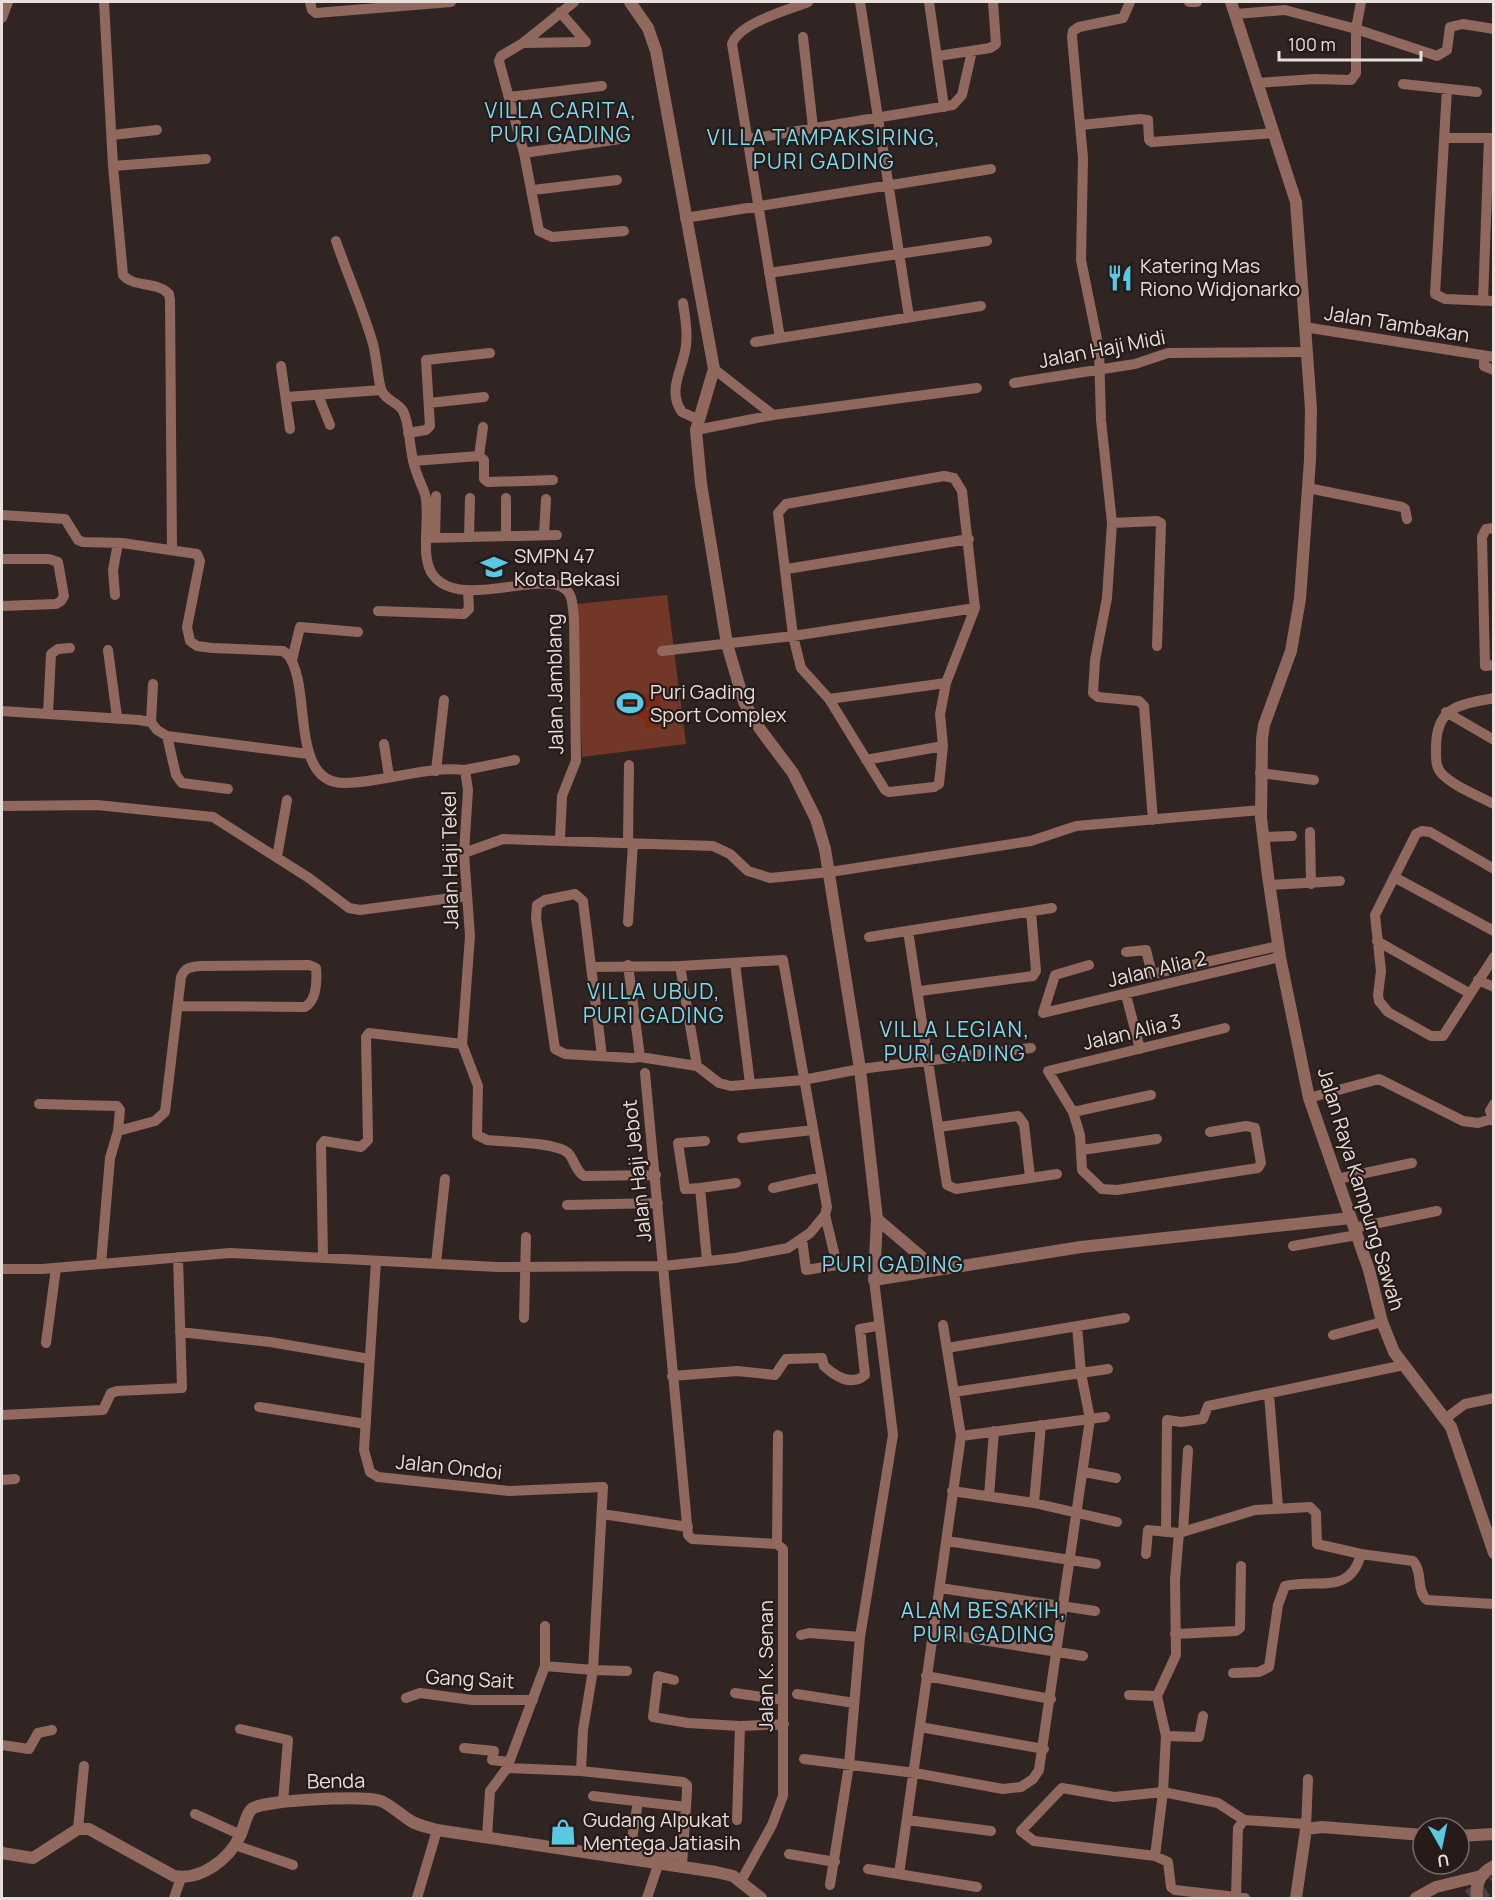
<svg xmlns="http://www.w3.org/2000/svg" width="1495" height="1900" viewBox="0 0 1495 1900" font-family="Manrope,sans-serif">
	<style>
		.pitch { fill: #733727 }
		.water { fill: url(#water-ripples) }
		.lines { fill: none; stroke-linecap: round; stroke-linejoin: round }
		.motorway-tunnel { stroke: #4b413e; stroke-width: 18; stroke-dasharray: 18 9; stroke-linecap: butt }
		.minor { stroke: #90685d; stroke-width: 10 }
		.tertiary { stroke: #90685d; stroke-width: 12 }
		.labels { text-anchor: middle; stroke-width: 4.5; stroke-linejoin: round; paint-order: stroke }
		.poi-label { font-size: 20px; fill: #e6dfdc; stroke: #261b18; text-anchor: start }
		.street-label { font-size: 20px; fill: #e6dfdc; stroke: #261b18 }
		.neighbourhood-label { font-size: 21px; letter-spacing: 1.5px; fill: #77dcf4; stroke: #261b18 }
	</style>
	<defs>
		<pattern id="water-ripples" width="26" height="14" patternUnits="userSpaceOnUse" patternTransform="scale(1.5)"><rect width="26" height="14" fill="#7f2a14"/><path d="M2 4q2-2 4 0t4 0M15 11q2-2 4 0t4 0" fill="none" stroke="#914836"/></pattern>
	</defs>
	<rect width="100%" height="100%" fill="#302522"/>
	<path class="pitch" d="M667 595 686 744 582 757 576 604Z"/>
	<path class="water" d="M659 691 664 726 646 729 644 719 638 716 635 705 644 701 643 694Z"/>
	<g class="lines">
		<path class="motorway-tunnel" d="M1470 1898 1494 1882"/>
		<path class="minor" d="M104 2 113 166 123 275C134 288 157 281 169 294L170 300 172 550
			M310 2 312 10 316 13 451 2
			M574 2 523 43 501 56 499 61 524 153 539 231 552 237 624 231
			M860 2 909 317
			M929 2 944 107
			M1130 2 1123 18 1079 27 1073 31 1072 37 1083 158 1081 260 1099 349 1101 420 1112 523 1107 598 1095 660 1093 693 1098 697 1139 701 1144 706 1153 820
			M1189 2H1197
			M1236 14 1285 10 1356 29 1361 2
			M2 18 8 2
			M803 37 813 128
			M523 43 586 42 560 12
			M938 56 990 48 996 44 993 2
			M1257 83 1315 79 1351 80 1356 73V29L1437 56 1447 50 1450 27 1463 24 1494 29
			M1403 84 1477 92
			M1447 89 1435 294 1445 299 1494 301
			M509 97 602 86
			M1081 125 1140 119 1148 120 1149 140 1152 142 1274 133
			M112 135 157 130
			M1444 138H1494
			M749 139 953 105 962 95 972 51
			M524 153 620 139
			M113 166 206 159
			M533 190 617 180
			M685 218 991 169
			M336 241C348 276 363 309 373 344 377 359 377 375 381 389 385 401 397 401 403 411 410 425 409 444 413 460 415 472 421 483 425 494 431 517 419 557 433 575 462 614 554 562 570 595 573 601 573 611 574 618L576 761 562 796 560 839
			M769 273 987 241
			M1483 301 1489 138
			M683 303C685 317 688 330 686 345 684 368 666 390 682 412L699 420
			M1304 327 1494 357
			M780 338 732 44C739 23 788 10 808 2
			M755 342 981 306
			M1484 357V366L1494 370
			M281 366 290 429
			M714 369 773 415
			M1014 383 1135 364 1168 353 1306 352
			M318 395 330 425
			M287 397 381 390
			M429 403 484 397
			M696 430 773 415 977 388
			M408 433 426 430 430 426 426 360 490 353
			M479 456 484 460V479L488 482 553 480
			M413 461 479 456 483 427
			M944 476 954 478 962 491 975 608 946 683 940 714 943 746 939 784 934 787 889 792 885 790 829 699 801 668 793 636 778 513 786 504Z
			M1308 488 1402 507 1405 509 1407 519
			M506 498V536
			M2 515 65 519 78 540 83 542 122 543 197 554 200 561 187 627 190 641 197 646 212 648 283 651 288 655C313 687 288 785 346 783 385 782 425 766 465 770L468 790 464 853 470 936 462 1044 478 1086 477 1135 487 1140C504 1142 556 1142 568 1153 575 1160 575 1171 584 1176L656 1175
			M1112 523 1157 521 1161 523 1157 646
			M1494 528 1486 529 1482 537 1485 666 1494 665
			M544 535 546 499
			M469 537 470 498
			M427 538 557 535
			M435 538 436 496
			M2 559H49L58 562 64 596 61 601 56 604 2 606
			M787 569 969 539
			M115 595 113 570 118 543
			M378 611 464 614 469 609 468 591
			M108 650 117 717
			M662 651 793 636 975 608
			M292 660 300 627 358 632
			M1494 698C1459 705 1436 706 1436 748 1436 756 1435 767 1442 774 1455 787 1477 795 1494 804
			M829 699 946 683
			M2 711 139 720 151 722 157 730 167 736 308 754
			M1446 712 1494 740
			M48 714 51 654 58 649 70 648
			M151 722 153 684
			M167 736 176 775 182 783 228 789
			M384 744 389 776
			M866 760 943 746
			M465 770 515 760
			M436 771 444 700
			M1260 773 1314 780
			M2 806 97 805 213 817 309 878 349 908 360 910 467 896
			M1310 832 1311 884
			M1264 837 1292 836
			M628 843 629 765
			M464 853 503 839 713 846 730 854 748 871 770 878 830 872 1031 841 1076 826 1261 810
			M277 857 287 800
			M1494 869 1430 832 1422 831 1416 834 1375 915 1381 971 1378 995 1379 1001 1388 1012 1431 1036H1443L1494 957
			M1394 877 1494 931
			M1270 885 1340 881
			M628 922 633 843
			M908 931 947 1185 956 1189 1057 1174
			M869 937 1052 908
			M1377 941 1469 993
			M1126 952 1146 950 1152 974 1278 946
			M735 963 750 1084
			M628 965 640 1057 697 1066 719 1083 731 1086 803 1080 860 1069 1031 1048
			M1089 965 1055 975 1043 1013 1280 957
			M680 966 697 1066
			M591 967 680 966 783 960 827 1207 825 1215 837 1265 806 1270 802 1239
			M1478 980 1494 987
			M920 991 1033 976 1036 971 1031 912
			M1126 995 1140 1049
			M602 1056 583 901 575 894 545 900 537 905 536 918 555 1049 565 1054 632 1058 640 1057
			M645 1073 688 1535 692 1539 777 1544 783 1549V1796L772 1825 741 1881
			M1309 1098 1379 1079 1463 1121 1478 1123 1492 1119
			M39 1104 117 1106 120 1110 118 1131
			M1494 1104 1490 1111 1494 1121
			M1073 1112 1151 1095
			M939 1127 1018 1116 1024 1124 1030 1177
			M1210 1132 1246 1126 1255 1128 1261 1163 1258 1168 1117 1190 1102 1189 1082 1170 1080 1135 1073 1112 1048 1071 1225 1028
			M742 1138 813 1130
			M705 1141 678 1143 685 1189 700 1188 707 1260
			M1082 1150 1157 1139
			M1337 1179 1412 1163
			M700 1188 736 1183
			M773 1188 822 1177
			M567 1205 658 1203
			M1354 1228 1437 1211
			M1293 1246 1357 1235
			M323 1257 321 1145 324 1141 361 1147 368 1140 366 1037 369 1033 462 1044
			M376 1261 364 1450 370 1472 378 1477 509 1491 603 1487 593 1670 545 1666 507 1768 490 1791 487 1837
			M436 1263 445 1179
			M101 1264 110 1158 118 1131 155 1121 165 1112 181 977C185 967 191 967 200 966L309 965 316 968C317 981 317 1000 305 1007L178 1006
			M2 1269H42L230 1253 497 1267 664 1266 735 1258 788 1248 810 1233 825 1215
			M524 1318 526 1237
			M180 1332 270 1342 370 1359
			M1333 1335 1382 1322
			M46 1343 56 1268
			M947 1348 1125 1318
			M672 1376 737 1371 775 1375 786 1359 822 1358 824 1366C835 1376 851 1387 865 1375L860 1329 877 1326
			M954 1392 1108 1369
			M1269 1394 1278 1507
			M259 1407 366 1424
			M2 1415 103 1410 111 1393 117 1391 182 1388 178 1257
			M1446 1418 1465 1404 1494 1398
			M961 1436 1105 1417
			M1084 1472 1116 1478
			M2 1480 15 1479
			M952 1491 1034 1503 1117 1522
			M989 1496 994 1431
			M1034 1503 1041 1425
			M602 1514 688 1527
			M1166 1532 1167 1420 1181 1422 1203 1419 1208 1406 1404 1365
			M1183 1532 1188 1450
			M1179 1533 1175 1580 1176 1655 1157 1696 1166 1736 1163 1792 1155 1856 1168 1862 1171 1887 1175 1890 1245 1898
			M947 1541 1096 1564
			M777 1544 778 1435
			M1146 1554 1148 1530 1179 1533 1255 1510 1310 1507 1316 1513 1317 1544 1361 1554 1413 1561C1423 1571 1416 1591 1427 1600L1494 1604
			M940 1588 1095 1611
			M932 1632 1083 1656
			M1175 1634 1236 1631 1240 1628 1241 1566
			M801 1635 809 1633 860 1637
			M545 1666V1626
			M1233 1673 1259 1672 1269 1667 1278 1605 1285 1586C1318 1578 1350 1596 1361 1554
			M926 1676 1051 1699
			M674 1680 658 1676 653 1717 688 1723 740 1726 737 1820
			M735 1693 783 1700
			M797 1694 854 1703
			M1129 1695 1157 1696
			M406 1698 420 1693 472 1700H533
			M740 1726 784 1724
			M920 1727 1044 1749
			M240 1729 288 1740 283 1802
			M1166 1736 1199 1737 1203 1716
			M2 1745 29 1749 38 1733 52 1730
			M464 1748 494 1751 492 1760 509 1762
			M804 1759 915 1773 1003 1789 1021 1787 1033 1779 1039 1770 1090 1419 1081 1373 1077 1326
			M507 1768 581 1771 683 1782 687 1785V1792L682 1865
			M581 1771 583 1730 593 1670 627 1671
			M593 1796 686 1807
			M195 1814 241 1835
			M907 1820 991 1831
			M1244 1820 1306 1824
			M78 1829 84 1766
			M1306 1829 1308 1779
			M235 1845 293 1865
			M630 1849 675 1855
			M789 1854 835 1862
			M1155 1856 1034 1841 1021 1831 1062 1788 1114 1797 1163 1792 1218 1803 1244 1820
			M629 1859 638 1801
			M868 1869 977 1887
			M899 1874 961 1436 943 1325
			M830 1885 849 1765 860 1637 893 1435 874 1280
			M1236 1897 1238 1828 1244 1820
			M174 1898 181 1878
			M417 1898 437 1830
			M647 1898 659 1862"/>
		<path class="tertiary" d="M630 2 648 28 656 51 714 369 696 430 701 484 727 644 744 702 760 729 793 773 816 819 825 849 860 1069 877 1219 874 1280 1081 1247 1351 1218
			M1231 2 1296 202 1311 409 1310 460 1300 599 1291 651 1264 725 1262 739 1261 818 1268 876 1280 957 1309 1098 1369 1270 1382 1322 1394 1352 1451 1427 1494 1553
			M877 1219 937 1270
			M1459 1836 1494 1834
			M2 1853 33 1858 78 1829H89L174 1876C201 1881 229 1859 240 1836 244 1828 246 1813 253 1808 267 1800 365 1795 381 1801 391 1805 401 1815 411 1821 419 1826 428 1827 437 1830L716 1872 733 1876 761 1898
			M1296 1898 1306 1829 1322 1827 1423 1835
			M1416 1898 1436 1887 1481 1876
			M1477 1898C1475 1884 1480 1873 1494 1866"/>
	</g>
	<defs>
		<g id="restaurant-bare" transform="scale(2.07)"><path d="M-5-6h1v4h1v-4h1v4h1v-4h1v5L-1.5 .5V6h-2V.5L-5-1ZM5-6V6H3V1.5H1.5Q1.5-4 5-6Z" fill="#58c9e3" stroke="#261b18" stroke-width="2.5" paint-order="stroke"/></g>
		<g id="school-bare" transform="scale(2.07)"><path d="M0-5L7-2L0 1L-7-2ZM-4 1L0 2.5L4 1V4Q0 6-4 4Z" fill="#58c9e3" stroke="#261b18" stroke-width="2.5" paint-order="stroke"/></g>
		<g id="stadium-bare" transform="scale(2.07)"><path d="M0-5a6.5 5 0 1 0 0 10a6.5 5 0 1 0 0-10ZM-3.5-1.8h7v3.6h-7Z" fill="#58c9e3" stroke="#261b18" stroke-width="2.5" paint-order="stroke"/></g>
		<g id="shop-bare" transform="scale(2.07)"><path d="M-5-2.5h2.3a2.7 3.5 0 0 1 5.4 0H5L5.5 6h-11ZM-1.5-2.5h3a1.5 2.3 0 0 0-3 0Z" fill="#58c9e3" stroke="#261b18" stroke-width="2.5" paint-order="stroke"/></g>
	</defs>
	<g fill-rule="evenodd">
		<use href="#restaurant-bare" x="1120" y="278"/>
		<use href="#school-bare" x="494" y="567"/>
		<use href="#stadium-bare" x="630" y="703"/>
		<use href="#shop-bare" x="563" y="1832"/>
	</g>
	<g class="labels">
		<g class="poi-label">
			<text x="1140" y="273">Katering Mas<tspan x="1140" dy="23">Riono Widjonarko</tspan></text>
			<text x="514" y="563">SMPN 47<tspan x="514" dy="23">Kota Bekasi</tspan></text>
			<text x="650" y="699">Puri Gading<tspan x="650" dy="23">Sport Complex</tspan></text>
			<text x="583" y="1827">Gudang Alpukat<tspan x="583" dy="23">Mentega Jatiasih</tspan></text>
		</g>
		<g class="street-label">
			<text transform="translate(1397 324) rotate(9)" y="7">Jalan Tambakan</text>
			<text transform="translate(1102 349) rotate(-11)" y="7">Jalan Haji Midi</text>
			<text transform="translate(555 684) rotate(-91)" y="7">Jalan Jamblang</text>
			<text transform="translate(450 860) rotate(-91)" y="7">Jalan Haji Tekel</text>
			<text transform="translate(1157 969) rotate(-13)" y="7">Jalan Alia 2</text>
			<text transform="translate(1132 1032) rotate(-13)" y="7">Jalan Alia 3</text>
			<text transform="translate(637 1171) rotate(-96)" y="7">Jalan Haji Jebot</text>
			<text transform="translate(1361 1189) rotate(73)" y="7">Jalan Raya Kampung Sawah</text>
			<text transform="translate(449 1467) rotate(6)" y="7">Jalan Ondoi</text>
			<text transform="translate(766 1666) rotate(-90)" y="7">Jalan K. Senan</text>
			<text transform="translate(470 1679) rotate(3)" y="7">Gang Sait</text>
			<text transform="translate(336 1781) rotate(-1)" y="7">Benda</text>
		</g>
		<g class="neighbourhood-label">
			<text x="561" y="118">VILLA CARITA,<tspan x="561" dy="24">PURI GADING</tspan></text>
			<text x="824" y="145">VILLA TAMPAKSIRING,<tspan x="824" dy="24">PURI GADING</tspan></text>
			<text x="654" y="999">VILLA UBUD,<tspan x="654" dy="24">PURI GADING</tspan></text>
			<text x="955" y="1037">VILLA LEGIAN,<tspan x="955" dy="24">PURI GADING</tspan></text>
			<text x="893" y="1272">PURI GADING</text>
			<text x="984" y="1618">ALAM BESAKIH,<tspan x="984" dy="24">PURI GADING</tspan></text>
		</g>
	</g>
	<rect width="1495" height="1900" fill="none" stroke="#e6dfdc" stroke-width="6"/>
	<g transform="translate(1441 1846) rotate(171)"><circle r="28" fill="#261b18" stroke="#736966" stroke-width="1.5"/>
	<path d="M0-4.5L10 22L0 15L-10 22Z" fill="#58c9e3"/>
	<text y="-9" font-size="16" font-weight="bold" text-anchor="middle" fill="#e6dfdc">U</text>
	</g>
	<path d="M1279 51v9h142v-9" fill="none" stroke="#e6dfdc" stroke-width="3"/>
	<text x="1288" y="51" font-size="18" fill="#e6dfdc" stroke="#261b18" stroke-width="4.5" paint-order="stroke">100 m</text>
</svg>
